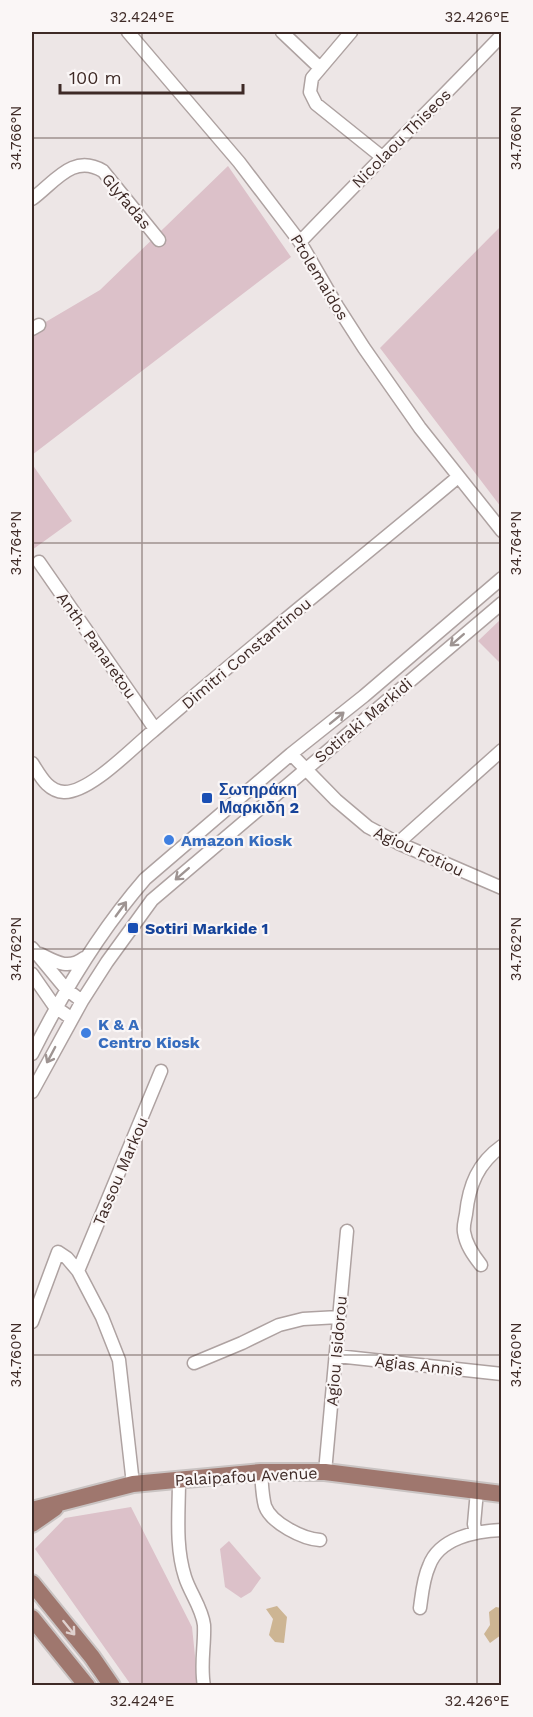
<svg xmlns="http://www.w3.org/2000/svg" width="533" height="1717" viewBox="0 0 533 1717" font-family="'Work Sans',sans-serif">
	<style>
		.green { fill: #dcc1c9 }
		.water { fill: #cdb593 }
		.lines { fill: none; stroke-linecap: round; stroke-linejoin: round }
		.minor-casing { stroke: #aea2a1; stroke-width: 15 }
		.major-casing { stroke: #c9c3c2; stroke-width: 20 }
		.minor { stroke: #fff; stroke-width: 12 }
		.major { stroke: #9f776e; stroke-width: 16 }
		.oneway { stroke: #9e9492 }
		.oneway2 { stroke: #dfd0cd }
		.ticks { fill: none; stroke: #3e2a26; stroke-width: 1.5; stroke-opacity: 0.45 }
		.transit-dot { fill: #1a4fb4; stroke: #faf6f6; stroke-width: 2 }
		.shop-dot { fill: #3f7fe0; stroke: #faf6f6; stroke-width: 2 }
		.labels { text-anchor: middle; stroke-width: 4.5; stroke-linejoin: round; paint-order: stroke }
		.street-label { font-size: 16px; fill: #3e2a26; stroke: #faf6f6 }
		.transit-label { font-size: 16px; font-weight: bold; fill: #164399; stroke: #faf6f6; text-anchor: start }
		.shop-label { font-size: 16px; font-weight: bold; fill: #366cbe; stroke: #faf6f6; text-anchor: start }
		.neatline { fill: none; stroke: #3e2a26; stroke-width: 2 }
		.ticks-label { font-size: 15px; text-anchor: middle; fill: #3e2a26 }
	</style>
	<rect width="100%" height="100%" fill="#ede6e6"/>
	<path class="green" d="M228 166 291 257 32 455V330L100 290Z
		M501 226V507L380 348Z
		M32 464 72 521 32 550Z
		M500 620 502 622 501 664 478 641Z
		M131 1507 192 1627 198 1685H131L35 1549 65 1518Z
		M229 1541 261 1578 251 1592 241 1598 225 1587 220 1549Z"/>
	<path class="water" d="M277 1606 287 1617 284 1643 275 1642 269 1635 273 1619 266 1609Z
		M496 1607 501 1608V1635L490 1643 484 1634 490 1625 489 1612Z"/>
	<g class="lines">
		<g class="minor-casing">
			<path id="minor" d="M128 32 239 162 300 242 337 306 364 348 420 428 502 531
				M282 32 320 68
				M351 32 312 78 310 92 316 104 382 157
				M32 199C55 182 73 153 103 171L159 240
				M300 242C367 172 435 105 502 35
				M32 329 39 325
				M39 562 155 729
				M291 754 336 800 368 827 398 843 502 888
				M32 763C40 775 47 791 64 792 90 793 133 747 153 731 253 644 357 562 458 477
				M398 843 502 750
				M32 948 66 989 82 1001
				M40 954C56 962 68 970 84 958
				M32 974 55 1007 71 1018
				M32 1054C63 992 99 932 145 879L291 754 364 696 502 578
				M32 1092 82 1001 107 962 152 900 502 603
				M481 1265C473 1255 466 1245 464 1232 463 1226 465 1220 466 1214 469 1185 478 1163 502 1146
				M78 1271 161 1071
				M32 1322 58 1252 67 1258 78 1271 102 1317 119 1360 133 1484
				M337 1356 502 1374
				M194 1363 242 1343 279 1325 303 1319 339 1317
				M261 1472C262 1483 262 1495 265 1506 271 1523 303 1539 320 1540
				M325 1472 347 1231
				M179 1480C179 1512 175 1546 185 1577 190 1593 202 1608 204 1625 205 1645 200 1665 204 1686
				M476 1533 474 1524 477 1491
				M420 1608C422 1594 423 1579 429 1566 439 1538 475 1531 502 1530"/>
		</g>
		<g class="major-casing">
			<path id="major" d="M32 1510 133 1484 261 1472H325L502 1494
				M32 1524 55 1508
				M32 1583 92 1657 112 1686
				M32 1618 87 1686"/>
		</g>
		<use href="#minor" class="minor"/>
		<use href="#major" class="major"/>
	</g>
	<defs><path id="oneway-shaft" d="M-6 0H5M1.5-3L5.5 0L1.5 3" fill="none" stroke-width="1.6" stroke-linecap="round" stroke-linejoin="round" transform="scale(1.5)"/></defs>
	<g class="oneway">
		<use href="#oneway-shaft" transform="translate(457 640) rotate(139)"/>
		<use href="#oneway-shaft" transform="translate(337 718) rotate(-39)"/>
		<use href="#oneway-shaft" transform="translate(182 874) rotate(139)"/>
		<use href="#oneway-shaft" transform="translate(121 909) rotate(-54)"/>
		<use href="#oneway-shaft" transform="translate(51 1055) rotate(118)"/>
	</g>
	<use class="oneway2" href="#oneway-shaft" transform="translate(69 1628) rotate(51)"/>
	<path class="ticks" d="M142 32V1686M477 32V1686M32 138H502M32 543H502M32 949H502M32 1355H502"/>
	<g class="transit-dot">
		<rect x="201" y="792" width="12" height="12" rx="3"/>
		<rect x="127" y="922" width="12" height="12" rx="3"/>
	</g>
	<g class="shop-dot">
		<circle cx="169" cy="840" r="6"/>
		<circle cx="86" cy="1033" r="6"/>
	</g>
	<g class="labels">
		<g class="street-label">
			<text transform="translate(401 138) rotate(-45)" y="6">Nicolaou Thiseos</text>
			<text transform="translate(127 201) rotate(50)" y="6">Glyfadas</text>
			<text transform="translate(320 277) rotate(59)" y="6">Ptolemaidos</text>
			<text transform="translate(97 645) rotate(55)" y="6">Anth. Panaretou</text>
			<text transform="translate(246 653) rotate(-40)" y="6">Dimitri Constantinou</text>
			<text transform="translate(363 720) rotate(-40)" y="6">Sotiraki Markidi</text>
			<text transform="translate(419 851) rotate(25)" y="6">Agiou Fotiou</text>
			<text transform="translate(120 1171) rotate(-67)" y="6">Tassou Markou</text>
			<text transform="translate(336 1351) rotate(-85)" y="6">Agiou Isidorou</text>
			<text transform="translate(419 1365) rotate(6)" y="6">Agias Annis</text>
			<text transform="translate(246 1476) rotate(-3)" y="6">Palaipafou Avenue</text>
		</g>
		<g class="transit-label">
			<text x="219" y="795">Σωτηράκη<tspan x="219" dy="18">Μαρκιδη 2</tspan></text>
			<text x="145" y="934">Sotiri Markide 1</text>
		</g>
		<g class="shop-label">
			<text x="181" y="846">Amazon Kiosk</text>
			<text x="98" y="1030">K &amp; A<tspan x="98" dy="18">Centro Kiosk</tspan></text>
		</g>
	</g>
	<rect width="533" height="1717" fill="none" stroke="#faf6f6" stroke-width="66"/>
	<path d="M60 84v9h183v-9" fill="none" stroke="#3e2a26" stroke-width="3"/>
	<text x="69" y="84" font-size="18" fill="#3e2a26" stroke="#faf6f6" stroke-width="4.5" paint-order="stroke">100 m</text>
	<rect x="33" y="33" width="467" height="1651" class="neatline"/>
	<g class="ticks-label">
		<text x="142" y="22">32.424°E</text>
		<text x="477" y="22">32.426°E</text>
		<text transform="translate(16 138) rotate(-90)" y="5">34.766°N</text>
		<text transform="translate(516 138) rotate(-90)" y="5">34.766°N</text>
		<text transform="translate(16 543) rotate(-90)" y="5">34.764°N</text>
		<text transform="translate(516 543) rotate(-90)" y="5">34.764°N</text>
		<text transform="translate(16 949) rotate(-90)" y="5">34.762°N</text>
		<text transform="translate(516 949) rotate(-90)" y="5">34.762°N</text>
		<text transform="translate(16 1355) rotate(-90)" y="5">34.760°N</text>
		<text transform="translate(516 1355) rotate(-90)" y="5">34.760°N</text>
		<text x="142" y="1706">32.424°E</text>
		<text x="477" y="1706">32.426°E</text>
	</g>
</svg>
